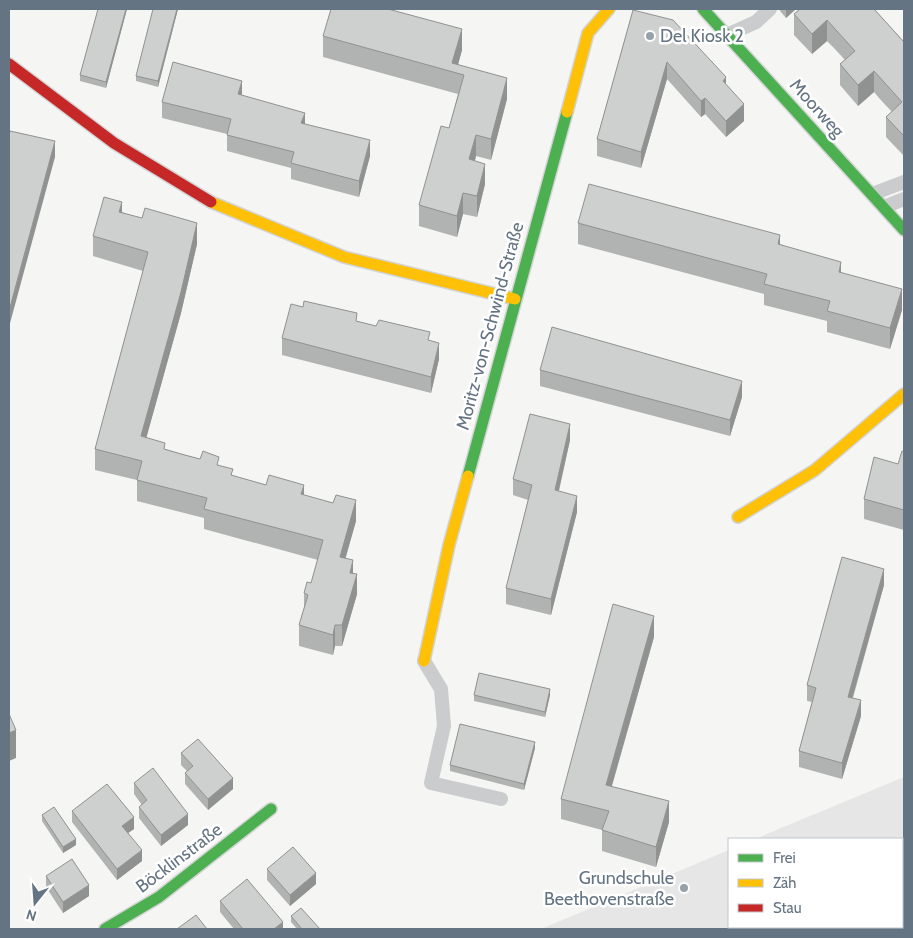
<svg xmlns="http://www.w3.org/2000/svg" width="913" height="938" viewBox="0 0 913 938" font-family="Cabin,sans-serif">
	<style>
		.built { fill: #e5e6e5 }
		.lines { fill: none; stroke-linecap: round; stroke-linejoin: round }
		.fast-casing { stroke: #d2d3d4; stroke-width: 14 }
		.slow-casing { stroke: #d2d3d4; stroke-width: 14 }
		.jam-casing { stroke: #d2d3d4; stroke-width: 14 }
		.lane { stroke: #cacccd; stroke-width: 14 }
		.fast { stroke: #4caf50; stroke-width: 11 }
		.slow { stroke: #ffc107; stroke-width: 11 }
		.jam { stroke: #c62828; stroke-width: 11 }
		.wall { fill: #b1b2b2 }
		.shaded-wall { fill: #909191 }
		.building { fill: #cecfcf; stroke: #909191 }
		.poi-dot { fill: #97a1aa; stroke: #fff; stroke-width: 2 }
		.labels { text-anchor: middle; stroke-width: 5; stroke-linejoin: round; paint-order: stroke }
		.poi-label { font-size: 18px; fill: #657483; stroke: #fff; text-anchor: start }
		.street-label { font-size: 18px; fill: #657483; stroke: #fff }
	</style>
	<rect width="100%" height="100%" fill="#f5f5f3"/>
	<path class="built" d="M904 777V929H541L729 850V927H902V839H755Z"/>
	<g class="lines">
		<g class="fast-casing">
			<path id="fast" d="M703 9 904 230
				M468 476 567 112
				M105 929 159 897 271 809"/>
		</g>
		<g class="slow-casing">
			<path id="slow" d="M567 112 588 33 609 9
				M211 202 344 257 515 299
				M738 517 815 470 904 394
				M424 661 449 545 468 476"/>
		</g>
		<g class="jam-casing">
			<path id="jam" d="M9 64 114 143 211 202"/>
		</g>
		<path class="lane" d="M727 35 756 22 770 9
			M872 194 904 182
			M884 207 904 199
			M424 661 441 689 444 726 431 783 501 799"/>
		<use href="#fast" class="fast"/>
		<use href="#slow" class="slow"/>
		<use href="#jam" class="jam"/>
	</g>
	<path class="wall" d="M98 9H127L106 88 80 81V75Z
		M178 9 158 87 136 81V76Z
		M780 9H796L786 18 780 11Z
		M798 9H874L904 42V156L886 137V117L892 112 879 98 874 92 858 106 840 85V64L845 60 833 47 827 41 812 54 794 35V14L799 10Z
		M633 10 726 85 744 121 726 137 705 114 701 117 667 79 641 168 597 156V139Z
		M323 36 462 50 458 64 507 99 491 160 476 156 475 161 485 184 477 217 463 214 457 237 419 226V205L449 128 458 94 323 57Z
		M242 95 305 124 370 156 359 197 291 179V168L227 151V134L162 118V102Z
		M122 212 197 244 181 313 146 438 165 449 219 465 233 476 304 495 356 521 345 558 353 573 357 594 342 646H335L333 655 299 646V625L304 609V593L311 583 318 560 204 529V518L137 501V480L95 470V449L143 271 93 256V236Z
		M578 223 780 244 841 272 902 310 890 349 827 332V321L764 305V294L578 244Z
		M357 321 430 341 439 359 431 393 282 355V338Z
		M540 370 742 397 730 436 540 386Z
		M570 440 559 491 577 512 551 615 506 604V588L528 500 513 495V479Z
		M904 452V530L864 519V499L898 464Z
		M884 585 853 698 861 716 842 779 799 767V751L812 702 807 701V685Z
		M654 637 612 786 669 822 656 867 602 851V830L561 819V799Z
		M474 695H550L545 717 474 701Z
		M535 748 524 790 450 771V765Z
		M181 753 233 789 208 810 185 784V773L187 771 181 765Z
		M134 783 188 825 161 846 139 818V807L142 805 134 794Z
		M72 811 134 829 128 833 142 861 117 880 72 822Z
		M42 815 76 845 63 853 42 821Z
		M267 869 316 884 290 906 267 880Z
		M46 876 89 896 63 913 46 887Z
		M220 901 283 929H234L220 912Z
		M291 916 320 929H297L291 922Z"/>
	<path class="shaded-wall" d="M126 9H127L106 88V82Z
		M177 9H178L158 87V81Z
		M786 9H796L786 18Z
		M827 20V41L812 54V34Z
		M462 29V50L456 72 452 63Z
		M667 62V79L641 168V152Z
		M874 71V92L858 106V85Z
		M726 77V93L723 81Z
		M507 78V99L491 160V139Z
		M242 81V97L238 94Z
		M705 98V114L701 117V101Z
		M744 104V121L726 137V121Z
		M305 113V129L301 123Z
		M476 135V156L469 180V159Z
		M370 140V156L359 197V181Z
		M55 141V157L9 327V311Z
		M485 164V184L477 217V196Z
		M463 193V214L457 237V216Z
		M122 202V223L119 212Z
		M197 223V244L181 313 141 457V436Z
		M780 235V256L778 244Z
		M841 262V283L839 272Z
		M902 289V310L890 349V328Z
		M439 343V359L431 393V377Z
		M742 381V397L730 436V420Z
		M570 424V440L555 507V490Z
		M304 485V506L301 494Z
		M577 496V512L551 615V599Z
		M356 500V521L340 578V557Z
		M353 560V580L350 573Z
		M884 569V585L848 713V697Z
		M357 574V594L342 646V625Z
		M654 616V637L606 806V785Z
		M335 625V646L333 655V635Z
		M550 689V695L545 717V712Z
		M861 700V716L842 779V763Z
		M16 730V758L9 761V733Z
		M535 742V748L524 790V784Z
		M233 778V789L208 810V799Z
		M669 801V822L656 867V847Z
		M188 814V825L161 846V835Z
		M134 817V829L122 837V826Z
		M76 839V845L63 853V847Z
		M142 850V861L117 880V869Z
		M316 873V884L290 906V895Z
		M89 885V896L63 913V902Z
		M283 922V929H274Z"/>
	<path class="building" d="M98 9H126L106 82 80 75Z
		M153 9H177L158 81 136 76Z
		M331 9H388L462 29 452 63 507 78 491 139 476 135 469 159 485 164 477 196 463 193 457 216 419 205 441 126 449 128 464 75 323 36Z
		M800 9H874L904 42V136L886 117 902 102 874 71 858 85 840 64 855 51 827 20 812 34 794 14Z
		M633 10 673 20 726 77 723 81 744 104 726 121 705 98 701 101 667 62 641 152 597 139Z
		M173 62 242 81 238 94 305 113 301 123 370 140 359 181 291 163 294 152 227 135 231 119 162 102Z
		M10 131 55 141 9 311V136Z
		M589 184 780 235 778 244 841 262 839 272 902 289 890 328 827 311 830 301 764 284 767 274 578 223Z
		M104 197 122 202 119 212 142 218 145 208 197 223 181 292 141 436 165 443 164 449 181 454 200 459 203 451 219 457 217 465 233 469 231 475 266 485 269 475 304 485 301 494 333 503 336 495 356 500 340 557 353 560 350 573 357 574 342 625H335L333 635 299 625 308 595 304 593 307 582 311 583 323 540 204 509 207 498 137 480 142 461 95 449 148 252 93 236Z
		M304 301 357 313 356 321 376 326 379 320 430 332 428 340 439 343 431 377 282 338 291 304 303 307Z
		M552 327 742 381 730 420 540 370Z
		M530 414 570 424 555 490 577 496 551 599 506 588 532 485 513 479Z
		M902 451 904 452V510L864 499 874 457 898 464Z
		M842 557 884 569 848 697 861 700 842 763 799 751 816 688 807 685Z
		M613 604 654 616 606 785 669 801 656 847 602 830 609 811 561 799Z
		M479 673 550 689 545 712 474 695Z
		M9 714 16 730 9 733Z
		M460 724 535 742 524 784 450 765Z
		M198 739 233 778 208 799 185 773 193 766 181 753Z
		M153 768 188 814 161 835 139 807 147 800 134 783Z
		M107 784 134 817 122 826 142 850 117 869 72 811Z
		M54 807 76 839 63 847 42 815Z
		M293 847 316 873 290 895 267 869Z
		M72 859 89 885 63 902 46 876Z
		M247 879 283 922 274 929H243L220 901Z
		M301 908 320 929H302L291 916Z
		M196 915 207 929H177Z"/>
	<g class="poi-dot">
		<circle cx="650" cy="36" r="5"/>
		<circle cx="684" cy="888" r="5"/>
	</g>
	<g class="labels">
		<g class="poi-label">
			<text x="660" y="42">Del Kiosk 2</text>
			<text x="674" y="884" text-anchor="end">Grundschule<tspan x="674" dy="21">Beethovenstraße</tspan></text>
		</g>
		<g class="street-label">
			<text transform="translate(817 108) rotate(48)" y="6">Moorweg</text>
			<text transform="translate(490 326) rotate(-75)" y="6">Moritz-von-Schwind-Straße</text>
			<text transform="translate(179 858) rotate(-37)" y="6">Böcklinstraße</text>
		</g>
	</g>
	<rect width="913" height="938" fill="none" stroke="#657483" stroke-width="20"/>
	<rect x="728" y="838" width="175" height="90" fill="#ffffff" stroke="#c1c7cd"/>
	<rect x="738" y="854" width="25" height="8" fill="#4caf50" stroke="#c1c7cd"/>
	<text x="773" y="863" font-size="15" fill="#657483">Frei</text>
	<rect x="738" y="879" width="25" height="8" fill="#ffc107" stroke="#c1c7cd"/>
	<text x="773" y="888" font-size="15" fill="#657483">Zäh</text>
	<rect x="738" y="904" width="25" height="8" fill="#c62828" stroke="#c1c7cd"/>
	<text x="773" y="913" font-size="15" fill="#657483">Stau</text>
	<g transform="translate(35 903) rotate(197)" stroke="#ffffff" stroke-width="4" paint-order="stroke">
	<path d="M0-4L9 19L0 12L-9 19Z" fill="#657483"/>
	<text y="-8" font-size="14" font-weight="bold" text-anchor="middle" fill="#657483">N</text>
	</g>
</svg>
